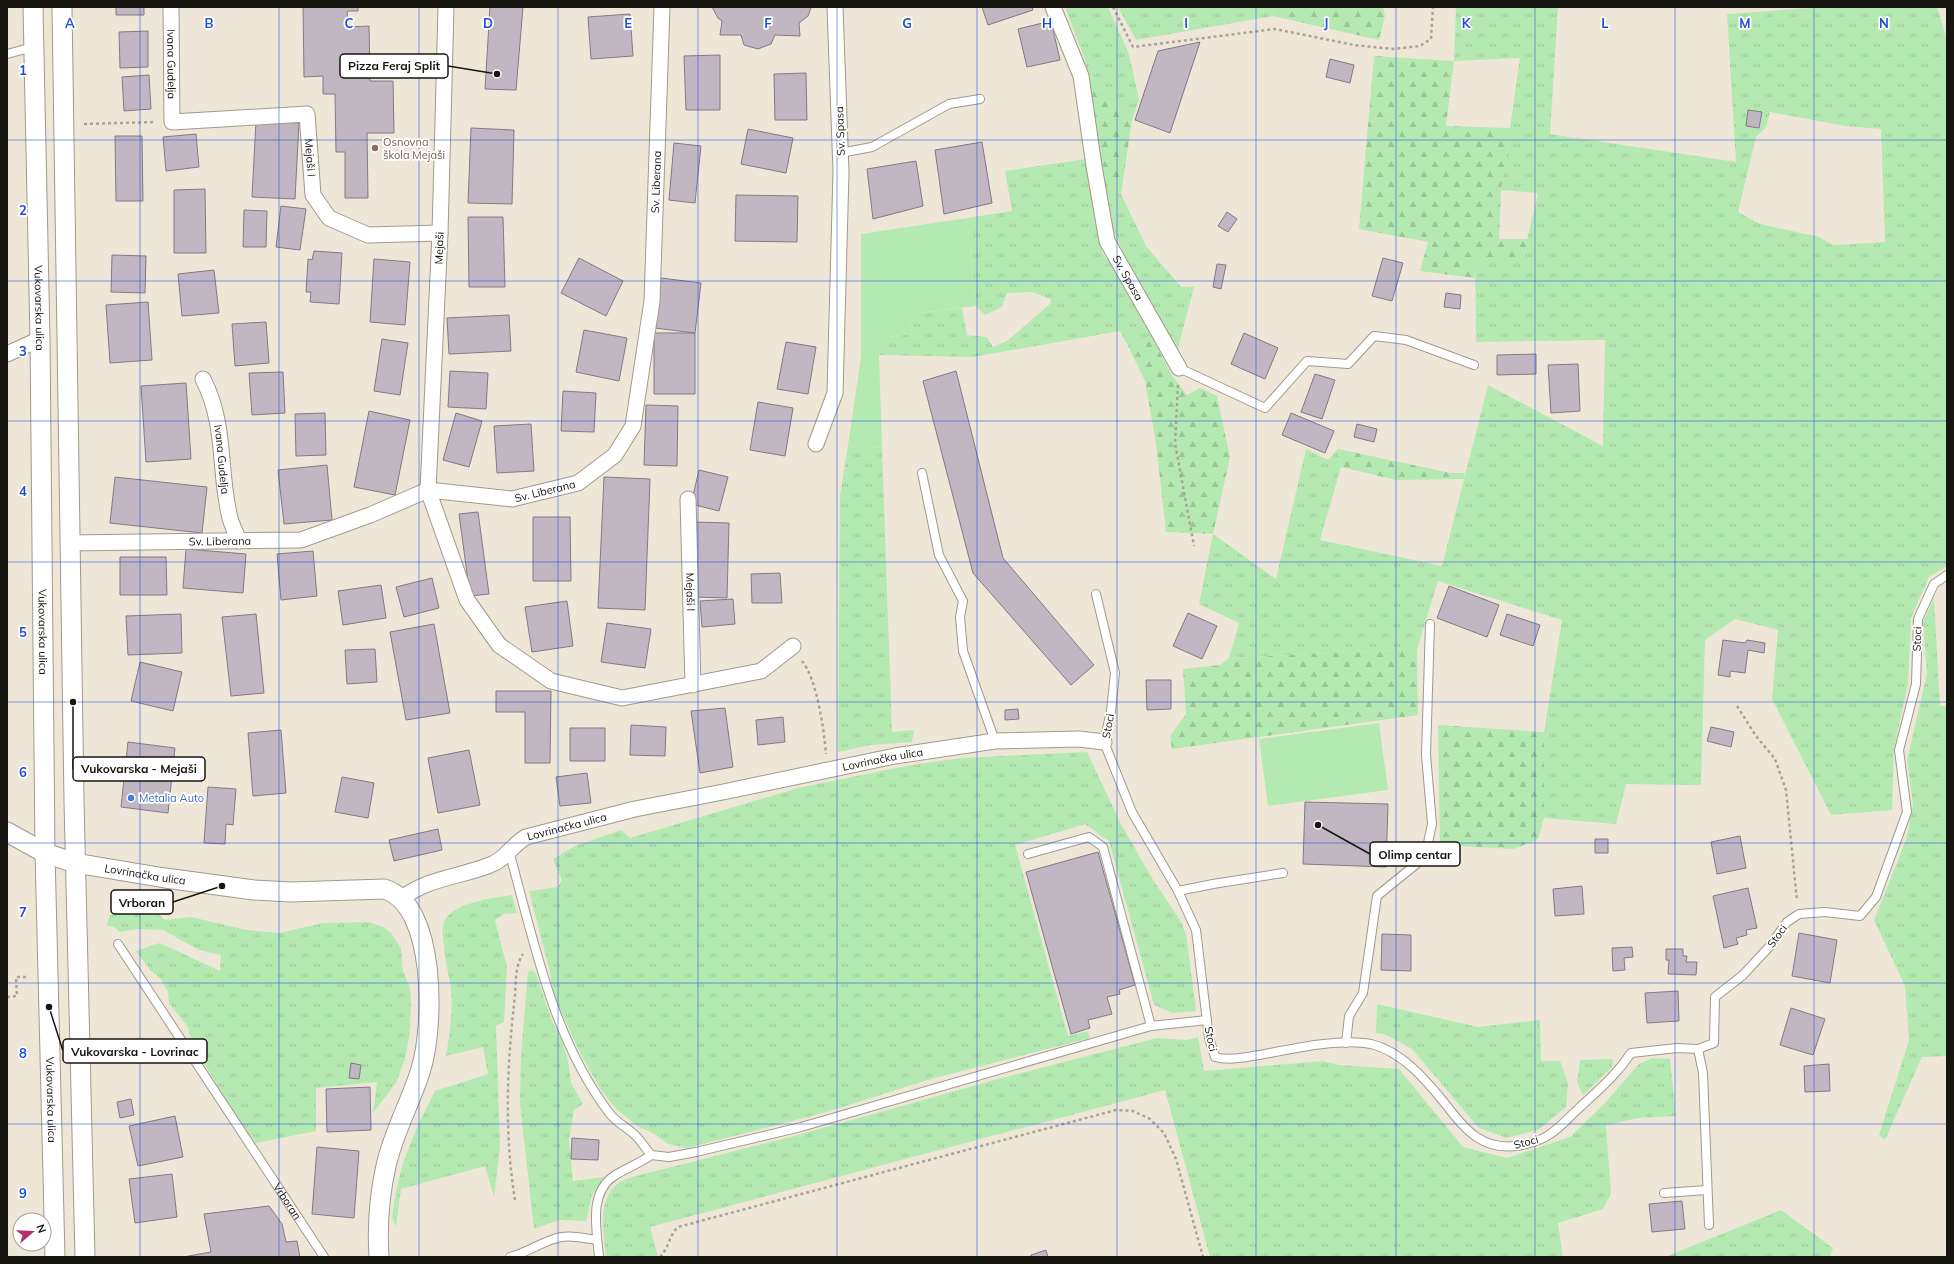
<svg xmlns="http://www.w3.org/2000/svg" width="1954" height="1264" viewBox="0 0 1954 1264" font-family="Mulish,sans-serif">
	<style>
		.grass { fill: url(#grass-tufts); fill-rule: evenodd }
		.forest { fill: url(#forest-firs) }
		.garden { fill: #b5e9b2 }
		.building { fill: #c1b7c3; stroke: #827985 }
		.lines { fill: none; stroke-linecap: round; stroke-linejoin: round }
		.service-casing { stroke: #a09a8c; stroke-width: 10 }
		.minor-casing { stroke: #a09a8c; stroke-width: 17 }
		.tertiary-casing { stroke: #a09a8c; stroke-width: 21 }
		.path { stroke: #a9a397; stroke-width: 2.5; stroke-dasharray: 3 3; stroke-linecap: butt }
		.service { stroke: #fff; stroke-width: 8 }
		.minor { stroke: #fff; stroke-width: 15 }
		.tertiary { stroke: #fff; stroke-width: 19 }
		.grid { fill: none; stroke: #1d4ed8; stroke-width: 1; stroke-opacity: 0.55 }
		.education-dot { fill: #8d6e63; stroke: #fff; stroke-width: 1.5 }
		.shop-dot { fill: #3f7fe0; stroke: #fff; stroke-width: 1.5 }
		.labels { text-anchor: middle; stroke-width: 3.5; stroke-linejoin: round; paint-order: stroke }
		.street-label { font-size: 11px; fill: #17150f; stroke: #fff }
		.education-label { font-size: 11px; fill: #785e54; stroke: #fff; text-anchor: start }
		.shop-label { font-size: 11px; fill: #366cbe; stroke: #fff; text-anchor: start }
		.grid-label { font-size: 13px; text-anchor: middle; font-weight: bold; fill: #1d4ed8; stroke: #fff; stroke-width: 3.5; stroke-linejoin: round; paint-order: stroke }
		.leader { fill: none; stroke: #17150f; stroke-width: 1.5 }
		.callout-dot { fill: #17150f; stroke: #fff; stroke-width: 1.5 }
		.callout { fill: #fff; stroke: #17150f; stroke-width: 1.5 }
		.callout-label { font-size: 12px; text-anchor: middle; font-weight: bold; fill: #17150f }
	</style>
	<defs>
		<pattern id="grass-tufts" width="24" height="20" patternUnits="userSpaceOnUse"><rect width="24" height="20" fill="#b5e9b2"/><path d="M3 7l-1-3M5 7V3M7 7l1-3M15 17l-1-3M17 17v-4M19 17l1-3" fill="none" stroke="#9bc798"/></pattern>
		<pattern id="forest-firs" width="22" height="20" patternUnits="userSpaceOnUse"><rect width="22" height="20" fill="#b5e9b2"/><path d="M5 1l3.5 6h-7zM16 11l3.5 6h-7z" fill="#9bc798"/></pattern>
	</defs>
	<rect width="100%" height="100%" fill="#eee7d8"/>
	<path class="grass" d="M1065 7H1108L1129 54 1139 100 1132 120 1089 87 1085 60Z
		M1118 7H1274L1273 16 1136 40Z
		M1456 7H1558L1550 134 1736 162 1727 14 1823 7H1937L1947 39V566L1929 577 1911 618 1908 683 1894 749 1892 810 1831 815 1772 699 1778 630 1735 619 1705 640 1701 785 1626 784 1616 824 1544 818V732L1562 620 1438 581 1417 649 1229 658 1239 623 1199 604 1213 534 1276 579 1306 449 1328 460 1338 449 1341 467 1320 540 1442 566 1488 385 1603 446 1605 340 1476 342 1475 258 1523 257 1538 193 1501 190 1520 58 1454 61ZM1770 112 1845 126 1881 129 1885 242 1833 245 1819 237 1760 224 1738 212 1756 137 1766 127Z
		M1086 159 1102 252 1120 277 1153 339 1128 346 1120 331 973 357 879 355 875 339 910 334 911 314 962 308 967 335 987 337 993 347 1007 341 1051 303 1050 299 1032 292 1007 293 1002 307 985 315 976 306 967 218 1012 211 1005 171Z
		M1102 183 1121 194 1146 246 1181 287H1194L1177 352 1127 261 1110 224Z
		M848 445 882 448 892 732 914 730 912 742 871 745 838 752 840 495Z
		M1934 598 1940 706H1947V1056L1922 1057 1885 1140 1879 1135 1909 1040 1905 986 1874 920 1906 840 1913 804 1907 760 1927 674 1923 622Z
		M1087 752 1121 824 1152 878 1181 922 1186 934 1196 1011 1173 1013 1154 1005 1109 841 1085 824 1015 845 1068 1036 1088 1031 1090 1038 931 1079 823 1113 687 1148 668 1144 654 1134 636 1125 616 1109 601 1090 579 1051 553 993 550 972 529 891 558 887 562 880 553 859 575 846 621 830 630 838 798 788 906 766 959 758Z
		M512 895 517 913 504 914 495 920 507 967 504 1022 496 1026 500 1147 494 1197 485 1166 401 1189 396 1227 392 1217 396 1190 404 1160 418 1125 435 1091 488 1074 483 1047 446 1056C450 1034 453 1011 451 989 449 974 444 959 444 944 443 937 441 926 445 920 455 902 494 898 512 895Z
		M125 905 136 914 156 912 165 920 191 917 247 930 279 933 323 923 369 922 383 927 391 933 401 948 403 971 410 987 411 1002 410 1032 405 1059 396 1083 373 1113 377 1082 316 1088V1131L256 1143 236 1115 205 1065 189 1033 188 1027 169 1003 168 992 160 978 151 971 136 951 160 943 220 971 221 955 199 950 163 930 137 929 120 932 114 927 107 926C108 914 114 910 125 905Z
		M530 970 535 972 552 1021 561 1039 568 1061 571 1083 583 1104 574 1110 569 1139 573 1181 604 1177 592 1195 586 1221 559 1220 534 1229 520 1104 521 1055 528 973Z
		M1377 1004 1478 1027 1540 1020 1541 1061H1560L1568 1083 1566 1107 1538 1130 1507 1138 1479 1128 1412 1049 1385 1034 1376 1033Z
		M1198 1037 1204 1071 1323 1061 1339 1065 1399 1069 1463 1147 1507 1158 1570 1137 1604 1104 1639 1064 1652 1058 1670 1059 1676 1116 1639 1118 1606 1125 1611 1194 1603 1209 1558 1223 1563 1257H1210L1165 1090 650 1227 658 1257H606C604 1234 596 1197 620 1182 627 1178 636 1176 644 1174L794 1136 998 1079 1157 1038 1187 1040Z
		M1613 1059 1612 1067 1583 1095 1577 1082 1580 1060Z
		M1781 1210 1833 1248 1830 1257H1665Z"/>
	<path class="forest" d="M1274 7H1383L1385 16 1379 40 1273 16Z
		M1374 56 1454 61 1446 126 1510 128 1501 190 1499 239H1528L1523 258H1475V278L1420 271 1428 242 1359 229Z
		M1089 87 1132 120 1121 194 1102 183Z
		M1153 339 1171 374 1187 395 1200 388 1217 396 1230 457 1213 534 1166 532 1156 443 1145 381 1128 346Z
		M1338 449 1451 473H1465L1464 479 1396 480 1341 467Z
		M1417 649 1418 715 1172 749 1170 736 1186 714 1183 669 1220 665 1229 658Z
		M1438 725 1544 732V818L1538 839 1514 849 1440 845Z"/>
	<path class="garden" d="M967 218 976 306 911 314 910 334 875 339 879 355 882 448 848 445 861 357V234Z
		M1379 723 1388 790 1268 806 1259 739Z"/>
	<path class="building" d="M116 7H144V15H116Z
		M303 7H358V11H347L348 27 369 26 370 81H393L394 133H367L368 198H345V152H336L335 94H323V76L304 77Z
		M490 7H523L516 90 485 89Z
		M712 7H811V8L808 16 799 23 800 36 775 35 771 44 758 49 744 45 741 35H720L722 21 718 18Z
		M982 7H1032L1033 10 988 25Z
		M630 14 633 56 591 59 588 17Z
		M1051 21 1060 60 1027 67 1018 29Z
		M148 31V67L120 68 119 32Z
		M1200 42 1170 133 1135 120 1158 51Z
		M720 55V110H686L684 56Z
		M1330 59 1354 65 1350 83 1326 77Z
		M806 73 807 120H775L774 74Z
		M149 75 151 109 124 111 122 77Z
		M1748 110 1762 112 1759 128 1746 126Z
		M256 121 299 123 295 199 252 197Z
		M471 128 514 130 512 204 468 203Z
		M748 129 793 138 786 173 741 164Z
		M196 134 199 167 166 171 163 137Z
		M115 136H142L143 201H116Z
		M982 142 992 203 944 214 935 150Z
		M674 143 701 146 695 203 669 200Z
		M916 161 923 206 873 219 867 169Z
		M205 189 206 253H174V190Z
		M736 195 798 196 797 242 735 241Z
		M281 206 306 209 300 250 276 247Z
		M244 210 267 211 266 247H243Z
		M1227 212 1237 219 1228 232 1218 226Z
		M468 217H503L505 287H469Z
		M314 251 342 253 339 304 310 302 311 292H306L308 259 312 260Z
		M112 255 146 256 145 293 111 292Z
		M579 258 623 281 606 316 561 293Z
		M1383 258 1403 263 1392 301 1372 296Z
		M374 259 410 262 405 325 370 322Z
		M1217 264 1226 265 1221 289 1213 287Z
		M214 270 219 313 182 316 178 274Z
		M661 278 701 283 695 333 655 328Z
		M1446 293 1461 295 1460 309 1444 307Z
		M148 302 152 360 110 363 106 305Z
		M509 315 511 351 449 354 447 318Z
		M266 322 269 363 235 366 232 324Z
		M584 330 627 338 619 381 576 372Z
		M654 333H695V394H654Z
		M1244 333 1278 348 1265 379 1231 364Z
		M382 339 408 343 400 395 374 391Z
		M786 342 816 347 808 394 777 389Z
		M1536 354V374L1497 375V355Z
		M1578 364 1580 411 1551 413 1548 365Z
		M450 371 488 373 486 409 448 407Z
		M956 371 1003 558 1094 665 1071 685 973 573 923 381Z
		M283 372 285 413 252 415 249 373Z
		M1315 374 1335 380 1322 419 1301 412Z
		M186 383 191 459 146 462 141 386Z
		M563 391 596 393 594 432 561 431Z
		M758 402 793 408 785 456 750 450Z
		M646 405 678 406 677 466 644 465Z
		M369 411 410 420 395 495 354 487Z
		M325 413 326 455 296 456 295 414Z
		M456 413 482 421 469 467 443 460Z
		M1291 413 1334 431 1325 453 1282 435Z
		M531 424 534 471 497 473 494 426Z
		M1357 424 1377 429 1374 442 1354 437Z
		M327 465 332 520 284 524 278 470Z
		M699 470 728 477 719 511 691 504Z
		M115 477 207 487 202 533 110 523Z
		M604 477 650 479 645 610 598 608Z
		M478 512 489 594 470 596 459 514Z
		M533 517H570L571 581H533Z
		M694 522 729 523 727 598 693 597Z
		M186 549 246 554 243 593 183 588Z
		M313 551 317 596 281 600 277 554Z
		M120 557H166L167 595H120Z
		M780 573 782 603H752L751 574Z
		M432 578 439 608 404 617 396 587Z
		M381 585 386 618 343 625 338 591Z
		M1449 586 1499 605 1487 637 1437 618Z
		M733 599 735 624 702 627 700 601Z
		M567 601 573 646 532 652 525 607Z
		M1188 613 1217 626 1202 659 1173 646Z
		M181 614 182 653 128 655 126 616Z
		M256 614 264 693 231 696 222 617Z
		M1507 614 1540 625 1533 646 1500 635Z
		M607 623 651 629 645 668 601 662Z
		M434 624 450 713 406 720 390 632Z
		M1723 640 1745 643 1747 640 1765 643 1764 653 1748 650 1745 673 1730 671V677L1718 675Z
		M375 649 377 682 347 684 345 650Z
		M140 662 182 672 173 711 131 701Z
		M1146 680H1171V709L1147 710Z
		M496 691H551L550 763H525V712H496Z
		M725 708 733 767 700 773 691 711Z
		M1018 709 1019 719 1005 720V710Z
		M783 717 785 742 758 745 756 720Z
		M631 725 666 727 665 756 630 755Z
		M1711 727 1734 732 1731 747 1707 741Z
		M570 728H605V761H570Z
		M281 730 286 793 253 796 248 733Z
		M128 742 175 748 168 813 121 807Z
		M469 750 480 805 438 813 428 758Z
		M587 773 591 803 560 806 556 777Z
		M342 777 374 783 368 818 335 812Z
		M208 787 236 789 233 825 226 824 225 844 204 843Z
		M1305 802 1388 804 1386 867 1303 864Z
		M438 829 442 850 394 861 389 840Z
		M1740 836 1746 868 1717 874 1711 842Z
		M1595 839H1608V853H1595Z
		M1098 852 1135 985 1119 990 1120 994 1107 997 1112 1014 1088 1020 1090 1028 1071 1034 1026 872Z
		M1582 886 1584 914 1555 916 1553 889Z
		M1748 888 1757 928 1746 930 1747 935 1736 938 1738 944 1724 948 1713 896Z
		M1799 933 1837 940 1830 983 1792 976Z
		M1382 934 1411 935V971L1381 970Z
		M1632 947 1633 957 1624 958 1625 970 1613 971 1612 948Z
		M1666 949H1683V956H1687L1686 962H1697L1696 975 1668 974 1669 960H1666Z
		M1678 991 1679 1021 1647 1023 1645 993Z
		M1791 1008 1825 1019 1813 1055 1780 1045Z
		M351 1063 361 1065 359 1079 349 1078Z
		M1829 1064 1830 1091 1805 1092 1804 1066Z
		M370 1087 371 1130 327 1132 326 1089Z
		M131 1099 134 1115 120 1118 117 1102Z
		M175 1116 183 1157 138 1166 129 1126Z
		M572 1138 599 1140 598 1160 571 1159Z
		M317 1147 359 1151 354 1218 312 1214Z
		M172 1174 177 1217 135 1223 129 1179Z
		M1682 1201 1685 1229 1652 1232 1649 1204Z
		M269 1206 282 1224 286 1242 297 1241 300 1257H183L211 1252 204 1214Z
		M1046 1250 1048 1257H1031V1255Z"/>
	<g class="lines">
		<g class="service-casing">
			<g id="service">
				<path d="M7 54 33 47"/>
				<path d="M840 153 872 147 949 104 980 99"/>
				<path d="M1179 368 1265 408 1307 361 1348 364 1374 336 1406 340 1474 365"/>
				<path d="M922 473 939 555 963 601 960 617 963 651 995 741"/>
				<path d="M1096 594 1115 673 1111 711 1104 742 1132 812 1178 891 1196 930 1209 1038 1215 1057C1230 1061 1245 1057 1260 1055 1291 1049 1340 1038 1371 1044 1401 1051 1425 1079 1443 1101 1465 1129 1482 1153 1522 1145 1531 1143 1543 1140 1550 1134 1560 1128 1568 1118 1577 1110 1597 1091 1616 1076 1631 1053L1677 1048 1698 1049 1714 1043 1715 997 1743 975 1769 947 1787 922 1799 914 1825 912 1860 916 1876 897 1907 812 1899 750 1916 684 1918 619 1934 584 1947 575"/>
				<path d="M509 851C534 941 552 1038 610 1114 617 1123 628 1128 636 1136 641 1141 646 1149 651 1155"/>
				<path d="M1178 891 1213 884 1283 873"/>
				<path id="s1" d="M118 944 324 1257"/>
				<path d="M1151 1026 1207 1020"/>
				<path d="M1346 1043 1349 1016 1363 993 1377 896 1425 857 1432 824 1426 755 1430 624"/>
				<path d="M1698 1049 1703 1073 1709 1225"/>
				<path d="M1664 1193 1707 1190"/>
				<path d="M510 1257C526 1253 538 1244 554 1239 567 1234 584 1238 597 1240"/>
				<path d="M599 1257C597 1231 588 1193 614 1176 626 1168 639 1164 651 1155L669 1157 696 1152 801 1127 1151 1026 1103 847 1089 837 1028 854"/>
			</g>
		</g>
		<g class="minor-casing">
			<g id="minor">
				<path id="s2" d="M171 7 172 122 307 114 313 195 329 218 368 235 440 233"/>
				<path d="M446 7 440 233 428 490 467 600 499 645 551 681 622 698 761 671 793 646"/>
				<path id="s3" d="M1053 7 1081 76 1094 166 1107 241 1179 368"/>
				<path d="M7 354 40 339"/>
				<path id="s4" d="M203 379C227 426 218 470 230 518 232 526 236 533 239 541"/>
				<path d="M816 444 835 393 841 172 835 7"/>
				<path id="s5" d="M688 499 693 685"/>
				<path id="s6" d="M69 543 301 540 370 515 428 490 512 499 578 483 615 455 633 426 652 301 662 7"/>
				<path id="s7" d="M401 899C427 878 460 877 490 865 505 860 512 845 526 837L635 809 723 792 895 756 995 741 1079 739 1104 742"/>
			</g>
		</g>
		<g class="tertiary-casing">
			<g id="tertiary">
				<path id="s8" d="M33 7 40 339 45 853 55 1257"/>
				<path d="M62 7 74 801 85 1257"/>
				<path id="s9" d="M7 832 45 853 75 863 165 878 254 890 291 892 384 889C437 904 434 1027 421 1069 411 1102 393 1133 386 1166 379 1197 377 1226 379 1257"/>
			</g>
		</g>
		<path class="path" d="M1113 7 1133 47 1275 29 1354 45 1393 49 1420 46 1431 39 1433 7
			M84 124 155 122
			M1178 385 1175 443 1194 546
			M802 661C817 679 824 730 826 754
			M1737 706 1756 736 1775 759 1786 790 1797 901
			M7 997 17 996 16 977H29
			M515 1200C504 1133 507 1063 515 996 516 982 515 966 523 954
			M660 1257C670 1246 668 1237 678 1227L1116 1110 1133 1111 1150 1119 1164 1133 1176 1159 1203 1257"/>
		<use href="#service" class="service"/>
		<use href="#minor" class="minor"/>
		<use href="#tertiary" class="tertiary"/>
	</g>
	<path class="grid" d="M140 7V1257M279 7V1257M419 7V1257M558 7V1257M698 7V1257M837 7V1257M977 7V1257M1117 7V1257M1256 7V1257M1396 7V1257M1535 7V1257M1675 7V1257M1814 7V1257M7 140H1947M7 281H1947M7 421H1947M7 562H1947M7 702H1947M7 843H1947M7 983H1947M7 1124H1947"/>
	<circle class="education-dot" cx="375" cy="148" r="4"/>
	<circle class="shop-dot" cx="131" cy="798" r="4"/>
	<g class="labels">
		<g class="street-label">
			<text dy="4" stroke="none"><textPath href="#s2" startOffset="57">Ivana Gudelja</textPath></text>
			<text transform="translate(840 131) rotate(-92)" y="4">Sv. Spasa</text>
			<text dy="4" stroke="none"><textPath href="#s2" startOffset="294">Mejaši I</textPath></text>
			<text dy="4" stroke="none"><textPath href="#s6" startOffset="847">Sv. Liberana</textPath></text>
			<text transform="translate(439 248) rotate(-88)" y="4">Mejaši</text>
			<text dy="4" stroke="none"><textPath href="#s3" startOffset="284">Sv. Spasa</textPath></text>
			<text dy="4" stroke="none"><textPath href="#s8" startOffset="301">Vukovarska ulica</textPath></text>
			<text dy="4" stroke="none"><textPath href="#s4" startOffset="83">Ivana Gudelja</textPath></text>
			<text dy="4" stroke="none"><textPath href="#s6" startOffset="487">Sv. Liberana</textPath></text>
			<text dy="4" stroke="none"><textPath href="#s6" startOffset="151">Sv. Liberana</textPath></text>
			<text dy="4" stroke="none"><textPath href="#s5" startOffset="93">Mejaši I</textPath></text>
			<text dy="4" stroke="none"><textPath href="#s8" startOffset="625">Vukovarska ulica</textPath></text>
			<text transform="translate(1917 639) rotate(-88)" y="4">Stoci</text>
			<text transform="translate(1108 726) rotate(-80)" y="4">Stoci</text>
			<text dy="4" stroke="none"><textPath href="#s7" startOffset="507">Lovrinačka ulica</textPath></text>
			<text dy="4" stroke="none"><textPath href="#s7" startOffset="184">Lovrinačka ulica</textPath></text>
			<text dy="4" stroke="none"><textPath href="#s9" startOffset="146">Lovrinačka ulica</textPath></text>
			<text transform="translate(1777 936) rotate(-53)" y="4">Stoci</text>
			<text transform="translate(1211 1039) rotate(78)" y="4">Stoci</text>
			<text dy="4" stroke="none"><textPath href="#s8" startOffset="1093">Vukovarska ulica</textPath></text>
			<text transform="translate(1526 1142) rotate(-15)" y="4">Stoci</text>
			<text dy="4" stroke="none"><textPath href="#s1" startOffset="308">Vrboran</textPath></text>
		</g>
		<g class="education-label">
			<text x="383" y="146">Osnovna<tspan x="383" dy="13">škola Mejaši</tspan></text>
		</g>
		<g class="shop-label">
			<text x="139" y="802">Metalia Auto</text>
		</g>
	</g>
	<g class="grid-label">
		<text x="70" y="28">A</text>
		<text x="209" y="28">B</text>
		<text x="349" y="28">C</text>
		<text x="488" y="28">D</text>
		<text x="628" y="28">E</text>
		<text x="768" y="28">F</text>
		<text x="907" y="28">G</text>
		<text x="1047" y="28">H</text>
		<text x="1186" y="28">I</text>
		<text x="1326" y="28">J</text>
		<text x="1466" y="28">K</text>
		<text x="1605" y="28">L</text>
		<text x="1745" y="28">M</text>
		<text x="1884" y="28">N</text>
		<text x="23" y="75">1</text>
		<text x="23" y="215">2</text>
		<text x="23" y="356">3</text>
		<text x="23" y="496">4</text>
		<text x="23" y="637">5</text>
		<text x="23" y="777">6</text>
		<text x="23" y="917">7</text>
		<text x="23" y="1058">8</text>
		<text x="23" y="1198">9</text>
	</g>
	<path class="leader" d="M497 74L448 66M73 702L73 769M1318 825L1370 854M222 886L173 902M49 1007L63 1051"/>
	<g class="callout-dot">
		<circle cx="497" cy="74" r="4"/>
		<circle cx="73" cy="702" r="4"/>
		<circle cx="1318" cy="825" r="4"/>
		<circle cx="222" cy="886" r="4"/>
		<circle cx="49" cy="1007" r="4"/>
	</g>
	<g class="callout">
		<rect x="340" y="54" width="108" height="24" rx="4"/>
		<rect x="73" y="757" width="132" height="24" rx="4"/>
		<rect x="1370" y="842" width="90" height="24" rx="4"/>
		<rect x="111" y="890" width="62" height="24" rx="4"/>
		<rect x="63" y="1039" width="144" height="24" rx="4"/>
	</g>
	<g class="callout-label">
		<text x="394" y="70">Pizza Feraj Split</text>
		<text x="139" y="773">Vukovarska - Mejaši</text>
		<text x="1415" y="859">Olimp centar</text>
		<text x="142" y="907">Vrboran</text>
		<text x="135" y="1056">Vukovarska - Lovrinac</text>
	</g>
	<rect width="1954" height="1264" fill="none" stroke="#17150f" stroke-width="16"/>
	<g transform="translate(32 1232) rotate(71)"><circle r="19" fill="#ffffff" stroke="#a2a19f"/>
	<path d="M0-3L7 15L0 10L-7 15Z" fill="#b62d6b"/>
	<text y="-6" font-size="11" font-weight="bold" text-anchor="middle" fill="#17150f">N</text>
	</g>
</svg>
